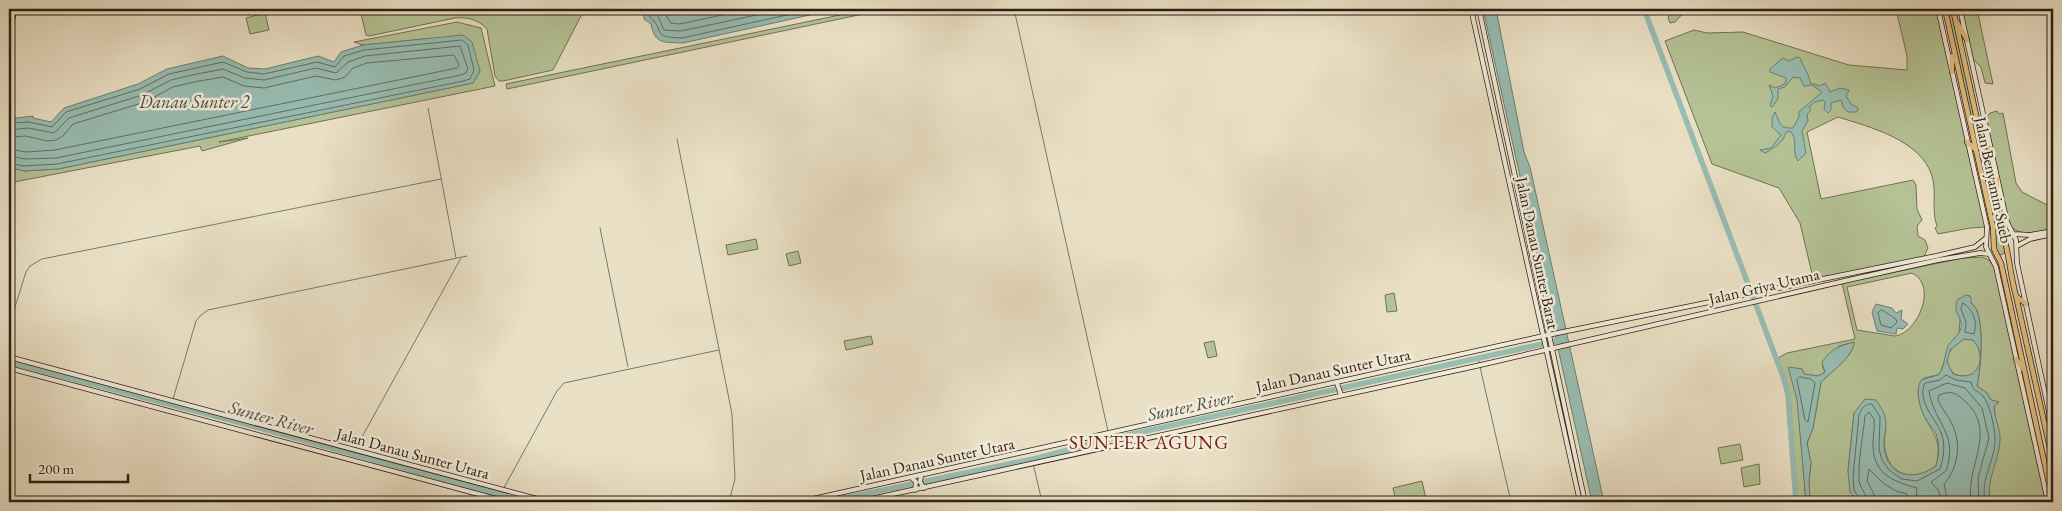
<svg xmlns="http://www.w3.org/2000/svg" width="2062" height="511" viewBox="0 0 2062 511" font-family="'EB Garamond',serif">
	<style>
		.green { fill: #b5c396; stroke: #707156; fill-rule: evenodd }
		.water { fill: #98bdb2; stroke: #6c7e73; fill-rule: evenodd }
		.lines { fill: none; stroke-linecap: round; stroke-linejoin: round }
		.shore { stroke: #626e64; stroke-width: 1 }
		.stream { stroke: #6c7e73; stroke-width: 1 }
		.river { stroke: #98bdb2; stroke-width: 5.5 }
		.secondary-casing { stroke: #2b1f15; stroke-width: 5.5 }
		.primary-casing { stroke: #2b1f15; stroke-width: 6 }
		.secondary { stroke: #f1ebd9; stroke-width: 4 }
		.primary { stroke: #e5c082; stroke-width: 4.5 }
		.labels { text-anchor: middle; stroke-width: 5; stroke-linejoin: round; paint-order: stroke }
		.street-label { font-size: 16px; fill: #2b1f15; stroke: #f1ebd9 }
		.water-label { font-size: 18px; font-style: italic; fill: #4c4e44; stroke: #f1ebd9 }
		.quarter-label { font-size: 19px; letter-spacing: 1px; fill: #7a1f14; stroke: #f1ebd9 }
	</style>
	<rect width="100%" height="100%" fill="#eae0c5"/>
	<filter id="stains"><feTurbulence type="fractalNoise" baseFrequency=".004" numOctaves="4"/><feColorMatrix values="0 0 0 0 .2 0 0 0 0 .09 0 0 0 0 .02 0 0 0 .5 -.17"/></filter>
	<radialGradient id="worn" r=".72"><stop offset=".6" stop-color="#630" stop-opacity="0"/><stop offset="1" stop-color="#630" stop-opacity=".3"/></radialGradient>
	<path class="green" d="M360 9H577L583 12 553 70 503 81H499L495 76 487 29C478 19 467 17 455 18L369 36 366 35Z
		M869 9H887L507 89 506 84Z
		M1671 9H1687L1675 22 1670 23 1668 18Z
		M1896 9H1939L1987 227 1970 228 1938 234 1935 228 1937 226C1931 210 1937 192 1932 176 1921 140 1870 127 1838 117L1807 132 1821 199 1913 180 1916 185 1917 209 1922 220 1917 226 1918 236 1925 240 1928 248 1923 259 1814 282 1800 223 1779 188 1712 164 1665 41 1694 30 1707 33 1743 32 1849 65 1907 70V56Z
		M1945 9H1953L2003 232 2005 253 1998 256 1994 249V234Z
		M1961 9H1977L1993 84 1985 83 1981 67 1972 58Z
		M265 13 269 30 250 34 246 18Z
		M457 22 481 28 495 86 219 142 248 138 202 151 200 146 9 183V167L24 171 58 169 473 83 480 71 425 39 363 45 354 42Z
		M1997 111 1999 114 2003 113 2016 183 2022 192 2053 208V229C2037 232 2021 238 2009 225L1986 118 1990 113Z
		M756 239 758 249 728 255 726 245Z
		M798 251 801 263 789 266 786 254Z
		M1982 257 1989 260 1995 268 2046 502H1990L1989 480 1999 448 1994 406 1999 402 1991 400 1987 393 1977 386C1981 370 1986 311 1971 303L1969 295 1960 320 1959 333 1950 344 1941 371 1938 375 1924 378 1918 391C1919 401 1921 412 1927 421 1937 439 1941 444 1936 466 1904 489 1878 465 1886 429L1854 413 1848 471 1859 502H1810L1809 480 1811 463 1807 443 1813 428 1821 382C1830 373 1854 356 1854 342L1839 346 1822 366 1825 372 1818 376 1804 374 1802 369 1795 368 1806 502H1798L1790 397 1778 358 1787 353 1855 339 1842 283 1963 258ZM1912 273C1938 285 1918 333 1895 336L1857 330 1847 287Z
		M1394 293 1397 311 1387 312 1385 295Z
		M871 336 873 344 846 350 844 341Z
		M1964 339 1973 340C1987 354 1981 384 1954 374 1941 359 1949 348 1964 339Z
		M1214 341 1217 356 1208 358 1204 343Z
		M1740 444 1743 460 1721 464 1718 448Z
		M1759 464 1760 484 1744 487 1741 468Z
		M1422 481 1426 499 1396 502 1393 488Z"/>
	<path class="water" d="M643 9H837L683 43C664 42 655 45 651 24L644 19Z
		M1483 9H1496L1524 152 1530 167 1604 502H1592Z
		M463 35 472 42 480 71 473 83 58 169 24 171 9 167V119L33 116V118L51 122 64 108 138 84 167 69 223 56 248 68 265 69 318 56 334 62 341 52 363 45Z
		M1797 57 1800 58C1803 67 1810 75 1810 83L1820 86 1825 83 1830 92 1840 88 1849 90 1846 96 1851 104 1858 108 1857 112H1848L1843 107 1841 100 1831 103V110L1828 113 1824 109 1825 102 1823 100 1815 102 1809 107 1811 110 1807 114 1808 121 1802 131 1806 153 1798 161C1791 152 1799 139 1790 131L1786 132C1784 142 1773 149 1765 153L1760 150 1771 148 1781 135 1772 127V118L1775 112C1780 122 1779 129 1793 128L1799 117V112L1822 92 1812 85 1804 86 1800 78 1793 77 1785 87 1778 89V99L1772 107 1770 106 1773 96 1769 85 1775 88 1785 84 1786 80V78L1770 72V69L1783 58 1789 61Z
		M1966 295 1971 297V303C1986 312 1981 369 1977 386L1987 393 1991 400 1999 402 1994 406C1994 418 2001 429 2000 441 1998 463 1986 480 1990 502H1859L1850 492 1848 471 1854 413 1865 399 1876 400C1879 405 1884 411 1885 417 1888 427 1883 437 1884 448 1888 478 1915 481 1936 466 1939 455 1940 445 1936 434 1934 429 1930 426 1927 421 1920 410 1915 392 1921 380L1938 375C1945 368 1944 356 1948 346 1952 339 1963 333 1961 323 1959 312 1954 316 1957 300ZM1964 339 1973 340C1987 353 1981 384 1953 374L1947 362 1950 350Z
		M1876 304 1892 308 1896 313 1902 310 1901 319 1908 324 1903 329 1897 328 1896 334 1877 331 1872 312Z
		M1854 342C1854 356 1830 373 1821 382L1813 428 1807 443 1811 463 1809 480 1810 502H1806L1797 400 1788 367 1802 369 1804 374 1818 376 1825 372 1822 362C1831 349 1839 346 1854 342Z"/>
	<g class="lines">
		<path class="shore" d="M648 9 649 16C667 31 649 37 682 38L814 9
			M655 9 664 30 681 31 785 9
			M662 9 671 23 680 24 750 9
			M9 123 29 122 52 127 66 112 140 89 169 74 223 62 247 72 264 74 317 62 335 67 344 56 364 50 462 40 468 45 474 70 470 79 463 81 57 164 24 166 9 163
			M9 130 28 128 54 133 69 118 142 95 171 80 192 75 223 69 245 78 264 80 316 68 336 73 348 62 365 56 460 46 468 69 466 73 461 75 56 158 25 159 9 156
			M9 137 26 136 47 141 56 140 64 135 73 124 145 102 173 87 194 82 223 77 244 86 264 88 316 76 336 80 345 77 353 68 367 63 454 55 459 65 457 68 55 150 26 152 9 149
			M1963 303C1973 309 1978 322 1974 334L1965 332 1966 322 1961 309Z
			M1882 310 1896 319 1897 322 1891 328 1881 325 1878 313Z
			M1800 377 1811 379 1815 383 1808 422 1805 420 1797 380Z
			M1861 502 1854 490 1853 477 1859 415C1861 409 1865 403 1872 404L1880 417 1879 449 1882 460 1889 470 1902 479 1917 481 1940 469C1944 457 1946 442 1940 430 1933 416 1917 400 1925 383L1940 380 1946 375 1956 380 1971 382C1974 393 1976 389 1983 396 1990 405 1994 425 1995 437 1996 461 1980 476 1985 502
			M1867 502C1867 493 1860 489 1859 480 1858 460 1863 436 1865 416L1869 412 1874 419C1875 427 1873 434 1873 442 1872 473 1891 481 1917 488L1916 502
			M1875 502 1874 494 1867 481 1869 469 1883 483 1896 491 1907 494 1909 502
			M1941 502 1939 491 1931 482 1946 471C1959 433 1934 424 1929 391L1947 383 1965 388 1982 408 1989 438 1978 478 1979 502
			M1948 502 1944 484C1958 468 1962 444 1952 424 1948 415 1942 409 1938 400L1939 395C1952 390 1956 393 1966 402 1998 432 1965 466 1971 502"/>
		<path class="stream" d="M1014 9 1108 431
			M428 108 456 258
			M677 139 732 414 735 479 729 502
			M600 228 628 367
			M9 326 26 272 30 266 42 259 441 179
			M1478 358 1479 363
			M1480 367 1511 502
			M173 399 196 321 201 315 208 310 467 256
			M352 455 461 258
			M1032 459 1042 502
			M896 488 897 491
			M500 495 557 391 564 383 719 350
			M898 498 899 502"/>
		<path class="river" d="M1644 9 1784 379 1788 395 1796 502
			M9 362 238 422 525 502
			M826 502 1038 458 1110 439 1561 340"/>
		<g class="secondary-casing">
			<path id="secondary" d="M1471 9 1580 502
				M1479 9 1585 502
				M1938 9 1987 227 1986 247 1996 267 2048 502
				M1960 9 2007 222 2016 240 2017 263 2053 431
				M9 19 11 9
				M9 32 15 9
				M2014 234 2030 235 2053 231
				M2017 246 2030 239 2053 234
				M9 357 549 502
				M9 368 508 502
				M1337 383 1341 395
				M921 476 920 482 924 488
				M912 478 916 482 915 490
				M799 502 1543 336 1936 256 1975 247 1986 238
				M857 502 1476 366 1853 279 1938 260 1980 253 1989 254"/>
		</g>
		<g class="primary-casing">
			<path id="primary" d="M1945 9 1993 227 1994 249 2001 263 2053 502
				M1953 9 2000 225C2009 247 2009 271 2016 296L2053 462
				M1957 22 1967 40
				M1952 72V56
				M1981 141 1990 148
				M1967 142 1975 149
				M1996 192 1997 179
				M2017 297 2026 304
				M2016 359 2023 369
				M2048 432 2050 413"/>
		</g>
		<use href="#secondary" class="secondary"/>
		<use href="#primary" class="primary"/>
	</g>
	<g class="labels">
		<g class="street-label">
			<text transform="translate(1994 180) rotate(78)" y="6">Jalan Benyamin Sueb</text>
			<text transform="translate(1538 253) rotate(78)" y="6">Jalan Danau Sunter Barat</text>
			<text transform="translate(1764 286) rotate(-13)" y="6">Jalan Griya Utama</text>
			<text transform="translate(1333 370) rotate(-12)" y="6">Jalan Danau Sunter Utara</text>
			<text transform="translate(413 453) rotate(15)" y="6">Jalan Danau Sunter Utara</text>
			<text transform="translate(937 459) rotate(-12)" y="6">Jalan Danau Sunter Utara</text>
		</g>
		<g class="water-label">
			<text x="194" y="108">Danau Sunter 2</text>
			<text transform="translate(1190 406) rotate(-12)" y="6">Sunter River</text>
			<text transform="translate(271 418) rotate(15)" y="6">Sunter River</text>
		</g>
		<g class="quarter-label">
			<text x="1149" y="449">SUNTER AGUNG</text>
		</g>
	</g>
	<rect width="2062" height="511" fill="none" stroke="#eae0c5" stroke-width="30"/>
	<rect x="10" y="10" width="2042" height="491" fill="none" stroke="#2b1f15" stroke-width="2.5"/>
	<rect x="15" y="15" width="2032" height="481" fill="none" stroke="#2b1f15"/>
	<path d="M30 474v8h98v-8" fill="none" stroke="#2b1f15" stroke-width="2.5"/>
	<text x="38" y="474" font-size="15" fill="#2b1f15" stroke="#f1ebd9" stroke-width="4" paint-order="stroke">200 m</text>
	<rect width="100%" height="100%" filter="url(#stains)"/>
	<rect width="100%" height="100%" fill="url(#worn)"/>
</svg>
